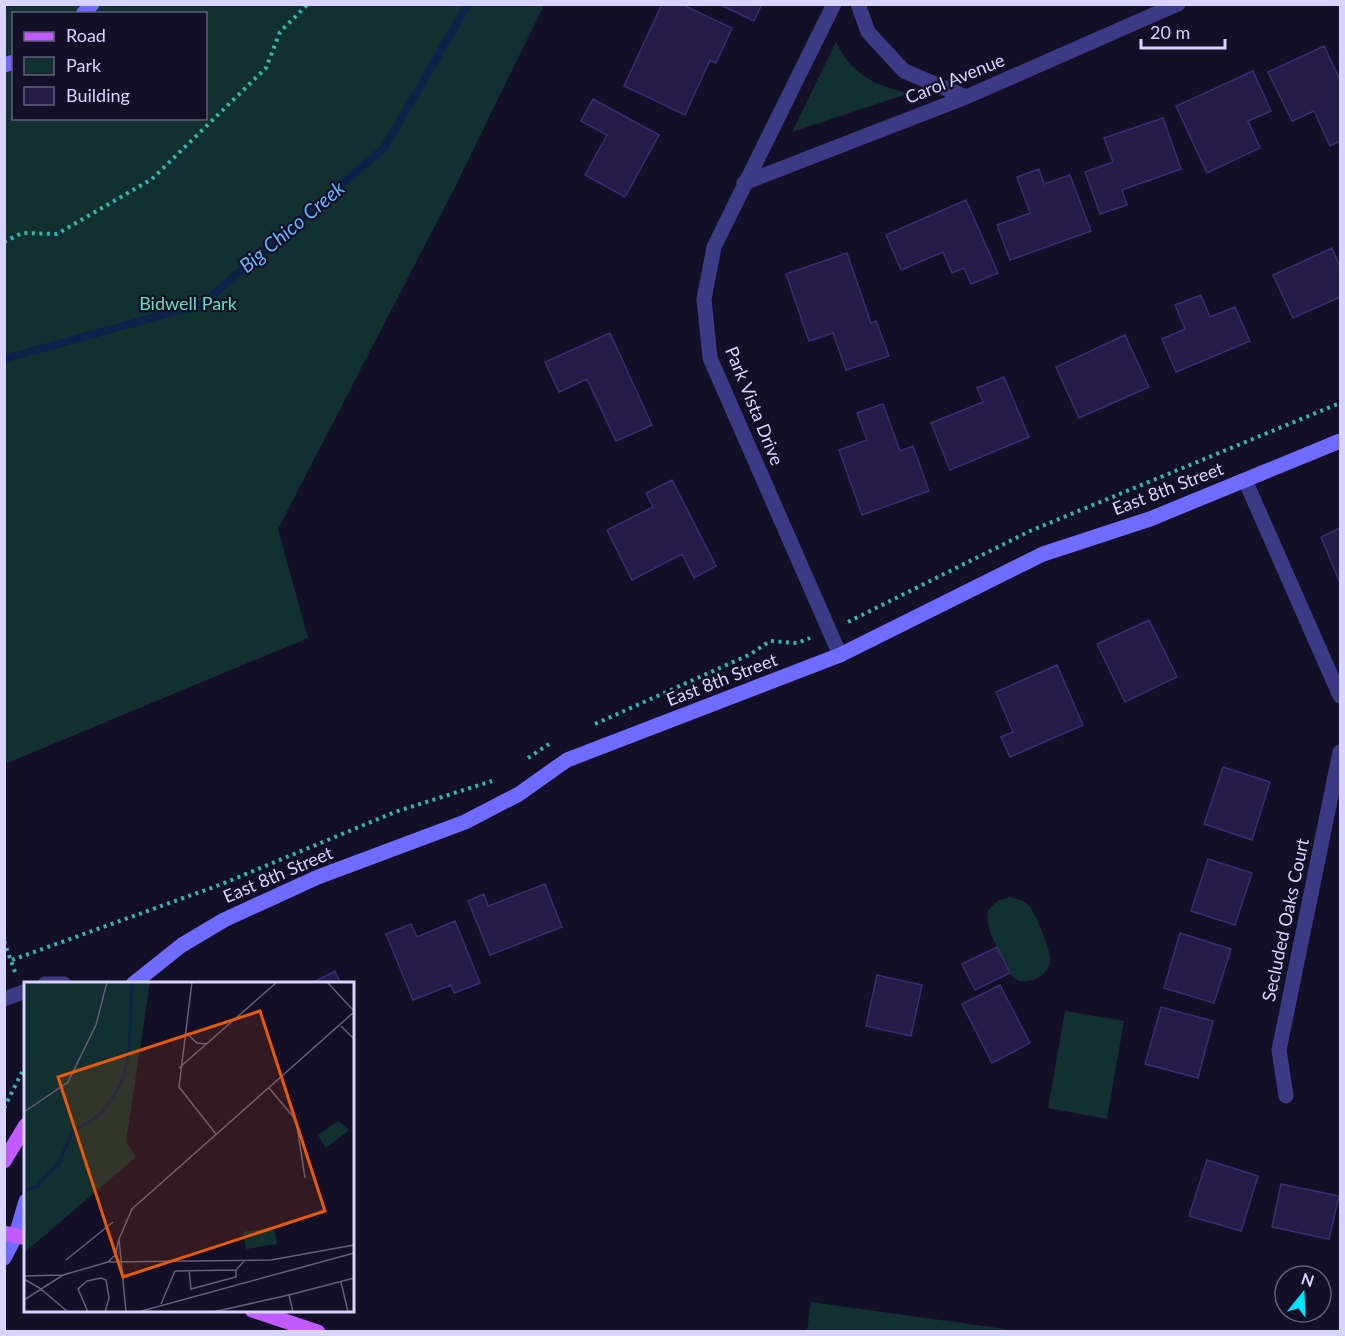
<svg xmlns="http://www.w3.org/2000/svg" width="1345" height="1336" viewBox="0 0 1345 1336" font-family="Lato,sans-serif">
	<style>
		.green { fill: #12302f; fill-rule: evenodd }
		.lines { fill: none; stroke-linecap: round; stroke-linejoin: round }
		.stream { stroke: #0c2248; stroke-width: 8 }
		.building { fill: #241b47; stroke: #3b2d73; stroke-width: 1.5 }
		.path { stroke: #2fb8b0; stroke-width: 4; stroke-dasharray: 3 4.5; stroke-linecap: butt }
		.street { stroke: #3d3a85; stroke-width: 15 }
		.secondary { stroke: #6f6bff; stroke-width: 15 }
		.primary { stroke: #c25bff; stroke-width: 15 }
		.labels { text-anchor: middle; stroke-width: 4.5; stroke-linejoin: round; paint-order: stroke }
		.street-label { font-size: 18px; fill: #d9d4ff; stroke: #130f26 }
		.park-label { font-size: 18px; fill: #5fe0c0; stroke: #130f26 }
		.water-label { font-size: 20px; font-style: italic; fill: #62b6ff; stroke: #130f26 }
		.inset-river { fill: none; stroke: #0c2248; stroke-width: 3 }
		.inset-road { fill: none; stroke: #625e7d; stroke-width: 1.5 }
		.view { fill: #e8590c; fill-opacity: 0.15; stroke: #e8590c; stroke-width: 3 }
		.inset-edge { fill: none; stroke: #d9d4ff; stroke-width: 3 }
	</style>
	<rect width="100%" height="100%" fill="#130f26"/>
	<path class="green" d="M5 5H544L455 187 278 529 308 638 5 764ZM14 14H206V118H14Z
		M836 42C851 74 876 87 910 93L792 132Z
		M1010 897C1018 899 1025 901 1030 907 1036 915 1053 955 1050 963 1046 977 1025 988 1013 977 1008 973 1005 963 1003 957 994 941 985 928 988 910L999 900Z
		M1065 1011 1124 1021 1107 1119 1048 1108Z
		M811 1302 1005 1329V1331H807Z"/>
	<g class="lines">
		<path class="stream" d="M4 359 202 304 384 148 468 4"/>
	</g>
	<path class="building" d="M662 4H681L732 28 716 63 710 60 685 115 624 86Z
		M719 4H762L754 21Z
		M1324 46 1340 80V141L1330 146 1314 111 1292 121 1268 72Z
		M1253 71 1271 111 1248 121 1260 148 1207 173 1176 106Z
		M593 99 659 135 625 197 585 175 607 135 581 121Z
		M1163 118 1181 169 1122 190 1127 205 1100 214 1085 172 1113 162 1104 138Z
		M1039 169 1044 184 1070 175 1091 231 1010 260 997 225 1030 213 1017 177Z
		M966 200 998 273 971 284 964 268 952 273 943 252 901 270 886 235Z
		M1332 248 1340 267V297L1293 318 1273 275Z
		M847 253 871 323 876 321 889 356 846 370 833 333 809 341 786 274Z
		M1201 295 1210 317 1235 307 1250 341 1176 372 1162 339 1185 329 1175 305Z
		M610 333 652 425 616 441 587 379 559 392 545 362Z
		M1125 335 1149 387 1079 418 1056 367Z
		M1004 377 1029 437 950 470 931 423 983 402 977 388Z
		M883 404 900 451 913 446 929 491 862 515 839 450 867 440 857 413Z
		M672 480 716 566 694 578 682 554 632 580 607 530 653 507 646 493Z
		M1340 528V583L1321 537Z
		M1149 620 1177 677 1125 702 1097 644Z
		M1057 665 1083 725 1010 757 1001 737 1013 732 996 692Z
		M1223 767 1270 782 1252 840 1204 824Z
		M1208 859 1252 873 1235 925 1191 911Z
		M545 884 562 927 490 955 468 901 484 894 488 906Z
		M455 921 480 983 454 993 451 985 413 1000 386 934 411 924 417 937Z
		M1180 933 1231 949 1214 1003 1164 988Z
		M997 947 1010 973 975 990 962 964Z
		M335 971 341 984H310Z
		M877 975 922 985 911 1036 866 1026Z
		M1000 985 1030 1043 992 1063 962 1004Z
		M1161 1007 1213 1021 1198 1078 1145 1064Z
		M1207 1160 1258 1176 1241 1231 1189 1216Z
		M1281 1184 1339 1196 1329 1239 1272 1227Z"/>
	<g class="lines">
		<path class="path" d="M4 242 22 233 57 234 152 179 266 68 280 32 308 4
			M848 622 1030 531 1340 403
			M595 724 751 654 770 641 797 643 810 638
			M528 758 549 744
			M4 941 15 972
			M12 960 222 884 395 812 492 781
			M4 1108 26 1064"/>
		<path class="street" d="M834 4 714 247 704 299 710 358 840 655
			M858 4 868 32 904 71 966 97
			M744 183 966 97 1178 4
			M1245 480 1340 696
			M45 984H64
			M4 999 26 991
			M1286 1096 1279 1050 1340 752"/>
		<path class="secondary" d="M83 14 92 4
			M4 65 14 62
			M133 984 182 945 224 920 318 877 465 822 519 794 567 760 840 655 1043 554 1150 519 1340 441
			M4 1258 16 1235 26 1201"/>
		<path class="primary" d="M4 1161 26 1125
			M4 1233 26 1238
			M252 1310 318 1332"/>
	</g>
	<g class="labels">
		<g class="street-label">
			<text transform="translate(955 79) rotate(-22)" y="6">Carol Avenue</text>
			<text transform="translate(754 406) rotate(68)" y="6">Park Vista Drive</text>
			<text transform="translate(1168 489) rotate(-21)" y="6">East 8th Street</text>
			<text transform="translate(722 680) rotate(-21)" y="6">East 8th Street</text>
			<text transform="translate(278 875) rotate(-23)" y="6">East 8th Street</text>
			<text transform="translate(1286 920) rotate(-78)" y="6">Secluded Oaks Court</text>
		</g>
		<g class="park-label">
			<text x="188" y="310">Bidwell Park</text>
		</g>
		<g class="water-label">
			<text transform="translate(292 227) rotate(-40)" y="7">Big Chico Creek</text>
		</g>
	</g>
	<g transform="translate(24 982)">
		<rect width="330" height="330" fill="#130f26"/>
		<path d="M0 0H126L102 160 112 175 0 271ZM314 139 325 148 302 166 294 153ZM250 245 253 262 222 267 219 250Z" fill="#12302f"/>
		<path class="inset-river" d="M0 209 13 204 35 181 48 151 79 130 99 98 105 70 108 0"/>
		<path class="inset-road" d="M168 0 155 105 192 152M303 0 330 29M317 44 330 57M161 50 173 61 183 62M155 86 253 0M245 106 272 138 281 196M0 130 44 100 72 43 83 0M42 278 89 240M84 280 91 273 95 257M151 289 212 288M165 289 167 307 212 295V288L221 278M0 294 39 293M0 297 17 307M317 300 324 330M17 307 44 330M265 313 330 296M0 318 39 293 84 280 247 278 330 263M137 322 151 289M64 330 54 307 63 299 77 296 82 298 85 316 81 330M102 330 95 257 108 227 330 30M114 330 330 271M189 330 265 313 269 330"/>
		<path class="view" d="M236 29 301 229 99 295 34 95Z"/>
		<rect width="330" height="330" class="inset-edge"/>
	</g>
	<rect width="1345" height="1336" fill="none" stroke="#d9d4ff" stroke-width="12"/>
	<rect x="12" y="12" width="195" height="108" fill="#130f26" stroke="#625e7d" stroke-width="1.5"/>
	<rect x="24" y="32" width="30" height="9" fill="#c25bff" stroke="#625e7d" stroke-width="1.5"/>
	<text x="66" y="42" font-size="18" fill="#d9d4ff">Road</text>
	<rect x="24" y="57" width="30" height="18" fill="#12302f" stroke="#625e7d" stroke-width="1.5"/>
	<text x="66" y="72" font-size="18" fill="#d9d4ff">Park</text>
	<rect x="24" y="87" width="30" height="18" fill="#241b47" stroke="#625e7d" stroke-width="1.5"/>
	<text x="66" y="102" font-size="18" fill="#d9d4ff">Building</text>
	<g transform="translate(1303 1294) rotate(18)"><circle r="28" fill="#130f26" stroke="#625e7d" stroke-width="1.5"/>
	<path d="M0-4.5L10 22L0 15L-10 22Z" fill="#00e5ff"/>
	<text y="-9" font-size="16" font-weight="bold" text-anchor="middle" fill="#d9d4ff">N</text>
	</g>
	<path d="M1141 39v9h84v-9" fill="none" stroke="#d9d4ff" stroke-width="3"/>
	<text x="1150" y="39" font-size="18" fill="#d9d4ff" stroke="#130f26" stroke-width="4.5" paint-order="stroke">20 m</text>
</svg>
